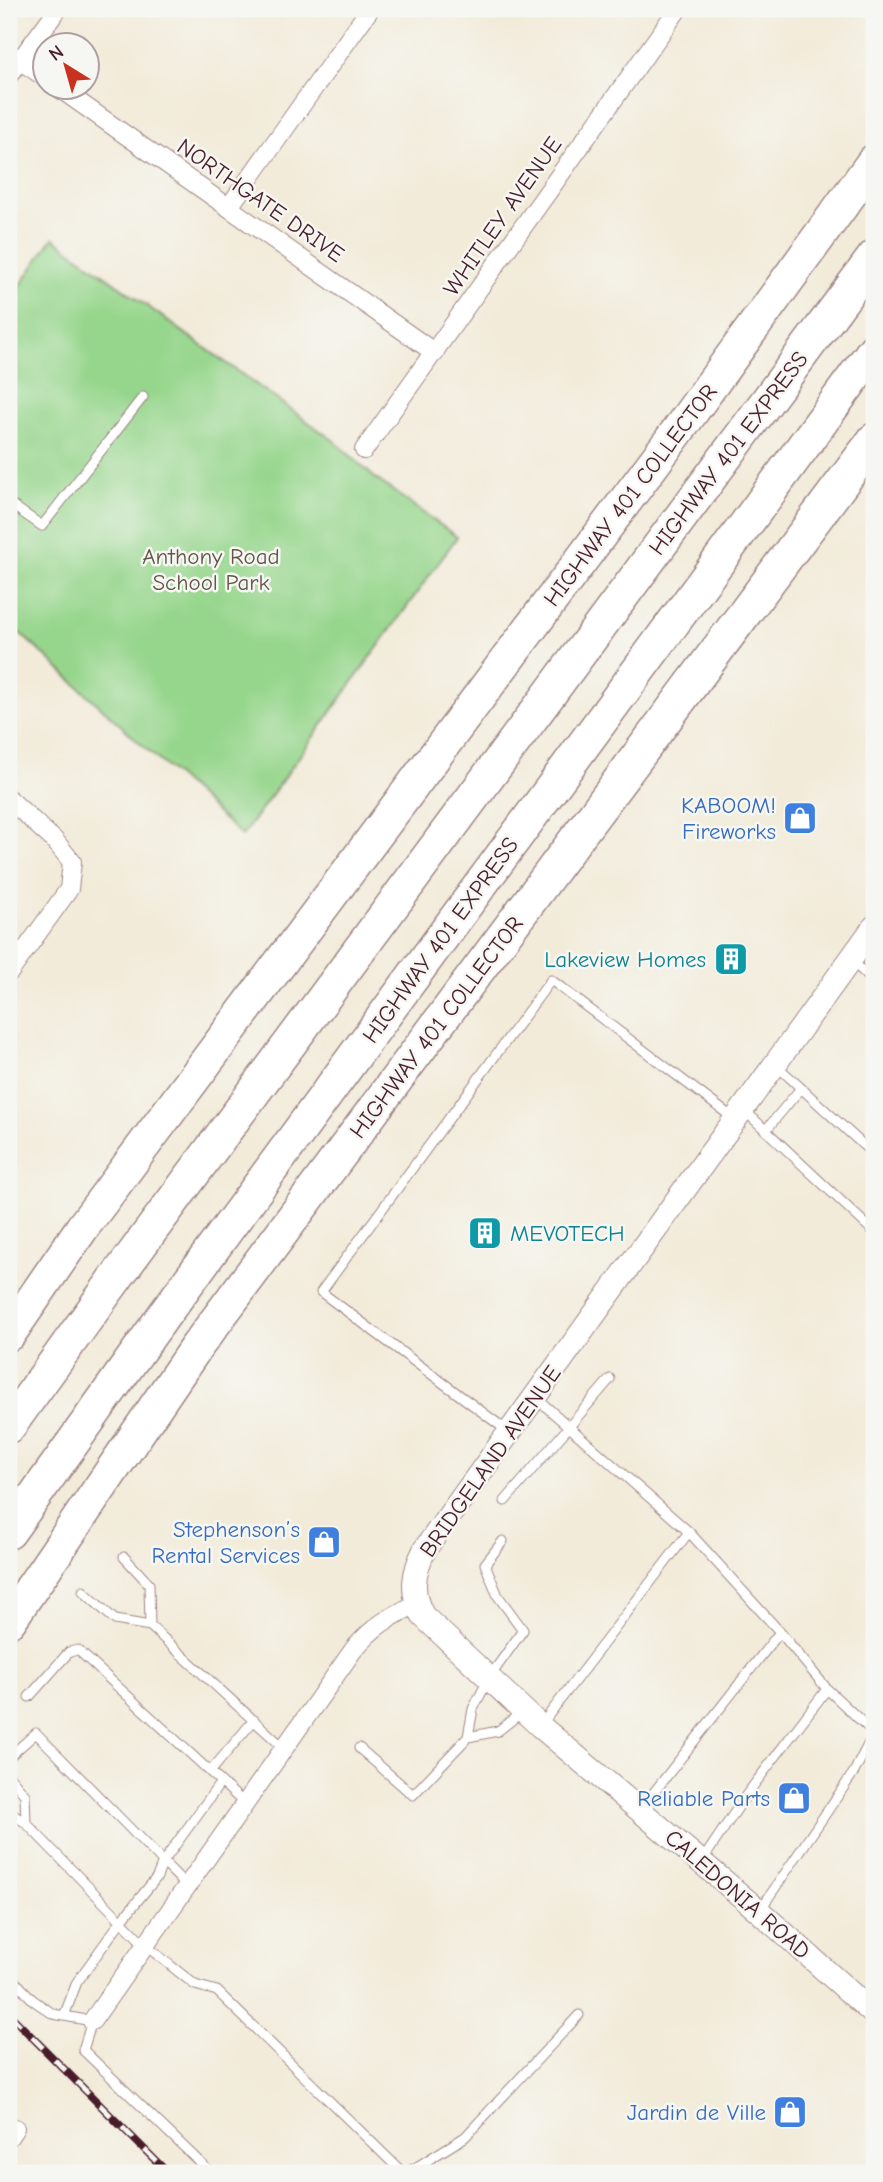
<svg xmlns="http://www.w3.org/2000/svg" width="883" height="2182" viewBox="0 0 883 2182" font-family="'Comic Neue',sans-serif">
	<style>
		.green { fill: #96d68c; stroke: #707a5c; stroke-width: 2 }
		.lines { fill: none; stroke-linecap: round; stroke-linejoin: round }
		.service-casing { stroke: #9e8582; stroke-width: 11 }
		.minor-casing { stroke: #9e8582; stroke-width: 20 }
		.tertiary-casing { stroke: #9e8582; stroke-width: 25 }
		.motorway-casing { stroke: #9e8582; stroke-width: 36 }
		.service { stroke: #fff; stroke-width: 9 }
		.minor { stroke: #fff; stroke-width: 18 }
		.tertiary { stroke: #fff; stroke-width: 23 }
		.motorway { stroke: #fff; stroke-width: 33 }
		.rail-casing { stroke: #4a1f2b; stroke-width: 8 }
		.rail { stroke: #f6f6f2; stroke-width: 5; stroke-dasharray: 16; stroke-linecap: butt }
		.labels { text-anchor: middle; stroke-width: 5; stroke-linejoin: round; paint-order: stroke }
		.street-label { font-size: 23px; fill: #4a1f2b; stroke: #f6f6f2 }
		.park-label { font-size: 23px; fill: #615648; stroke: #f6f6f2 }
		.shop-label { font-size: 23px; fill: #366cbe; stroke: #f6f6f2; text-anchor: end }
		.culture-label { font-size: 23px; fill: #0d838f; stroke: #f6f6f2; text-anchor: end }
	</style>
	<rect width="100%" height="100%" fill="#f6f6f2"/>
	<filter id="ink" filterUnits="userSpaceOnUse"><feTurbulence type="fractalNoise" baseFrequency=".0143" numOctaves="2"/><feDisplacementMap in="SourceGraphic" scale="14" xChannelSelector="R" yChannelSelector="G"/><feConvolveMatrix kernelMatrix="1 2 1 2 8 2 1 2 1" color-interpolation-filters="sRGB"/></filter>
	<filter id="wash" filterUnits="userSpaceOnUse"><feTurbulence type="fractalNoise" baseFrequency=".00686" numOctaves="4" result="noise"/><feDisplacementMap in="SourceGraphic" scale="28" xChannelSelector="R" yChannelSelector="G"/><feGaussianBlur stdDeviation="1.57" result="paint"/><feColorMatrix in="noise" values="0 0 0 0 0 0 0 0 0 0 0 0 0 0 0 0 0 1.4 0 .05"/><feComposite in="paint" operator="in"/></filter>
	<g filter="url(#wash)">
		<rect width="100%" height="100%" fill="#f2ebd9"/>
		<path class="green" d="M53 238 333 440 375 478 457 537 242 836 9 623V302Z"/>
	</g>
	<g filter="url(#ink)">
		<g class="lines">
			<g class="service-casing">
				<path id="service" d="M9 503 42 526 143 397
					M852 961 874 982
					M776 1065 874 1155
					M743 1109 874 1232
					M766 1130 801 1088
					M535 1397 689 1532 541 1725
					M509 1432 321 1292 551 980 733 1118
					M505 1501 610 1379
					M689 1532 780 1632 827 1689
					M124 1557 149 1584 150 1626 284 1748
					M83 1591 115 1620 150 1626
					M29 1697 69 1652 78 1650 245 1804
					M468 1737 498 1731 522 1712
					M359 1748 413 1795 468 1737 473 1709 489 1678 523 1630 498 1596 485 1564 503 1541
					M9 1757 36 1733 163 1862 157 1877 121 1921 77 1982 64 2016
					M210 1772 254 1720
					M9 1776 25 1795 26 1823 145 1945 195 1985 217 1991 403 2173
					M640 1810 780 1632
					M9 1812 26 1823
					M702 1861 747 1794 827 1689 874 1733 854 1772 760 1910
					M187 1886 163 1862 221 1782
					M9 1975 33 2000 53 2014 92 2021 83 2050 211 2173
					M407 2173 465 2137 579 2015"/>
			</g>
			<g class="minor-casing">
				<path id="minor" d="M9 53 46 78
					M9 75 58 9
					M59 88 435 353
					M229 207 370 9
					M364 450 678 9
					M9 799 55 841 72 862 69 889 9 973
					M92 2021 354 1649C376 1624 387 1619 416 1604
					M9 2137 15 2128"/>
			</g>
			<g class="tertiary-casing">
				<path id="tertiary" d="M874 927 425 1549C413 1572 410 1593 423 1616L540 1726 759 1911 874 2014"/>
			</g>
			<g class="motorway-casing">
				<path id="motorway" d="M9 1334 82 1228 677 432 874 161
					M9 1426 121 1271 874 257
					M9 1532 164 1315 874 350
					M9 1621 195 1349 874 440"/>
			</g>
			<use href="#service" class="service"/>
			<use href="#minor" class="minor"/>
			<use href="#tertiary" class="tertiary"/>
			<use href="#motorway" class="motorway"/>
			<g class="rail-casing">
				<path id="rail" d="M9 2014 168 2173"/>
			</g>
			<use href="#rail" class="rail"/>
		</g>
	</g>
	<defs>
		<g id="shop-square" transform="scale(1.75)"><rect x="-9" y="-9" width="18" height="18" rx="4" fill="#3f7fe0" stroke="#f6f6f2"/><path d="M-5-2.5h2.3a2.7 3.5 0 0 1 5.4 0H5L5.5 6h-11ZM-1.5-2.5h3a1.5 2.3 0 0 0-3 0Z" fill="#fff"/></g>
		<g id="building-square" transform="scale(1.75)"><rect x="-9" y="-9" width="18" height="18" rx="4" fill="#0f9aa8" stroke="#f6f6f2"/><path d="M-4-6H4V6H1V3H-1V6H-4ZM-2.5-4.3h1.7v1.8h-1.7ZM.8-4.3h1.7v1.8H.8ZM-2.5-1h1.7V.8h-1.7ZM.8-1h1.7V.8H.8Z" fill="#fff"/></g>
	</defs>
	<g fill-rule="evenodd">
		<use href="#shop-square" x="800" y="818"/>
		<use href="#building-square" x="731" y="959"/>
		<use href="#building-square" x="485" y="1233"/>
		<use href="#shop-square" x="324" y="1542"/>
		<use href="#shop-square" x="794" y="1798"/>
		<use href="#shop-square" x="790" y="2112"/>
	</g>
	<g class="labels">
		<g class="street-label">
			<text transform="translate(261 200) rotate(35)" y="8">NORTHGATE DRIVE</text>
			<text transform="translate(502 216) rotate(-55)" y="8">WHITLEY AVENUE</text>
			<text transform="translate(728 453) rotate(-53)" y="8">HIGHWAY 401 EXPRESS</text>
			<text transform="translate(630 495) rotate(-53)" y="8">HIGHWAY 401 COLLECTOR</text>
			<text transform="translate(440 940) rotate(-54)" y="8">HIGHWAY 401 EXPRESS</text>
			<text transform="translate(436 1027) rotate(-53)" y="8">HIGHWAY 401 COLLECTOR</text>
			<text transform="translate(490 1461) rotate(-55)" y="8">BRIDGELAND AVENUE</text>
			<text transform="translate(738 1894) rotate(41)" y="8">CALEDONIA ROAD</text>
		</g>
		<g class="park-label">
			<text x="211" y="564">Anthony Road<tspan x="211" dy="26">School Park</tspan></text>
		</g>
		<g class="shop-label">
			<text x="776" y="813">KABOOM!<tspan x="776" dy="26">Fireworks</tspan></text>
			<text x="300" y="1537">Stephenson’s<tspan x="300" dy="26">Rental Services</tspan></text>
			<text x="770" y="1806">Reliable Parts</text>
			<text x="766" y="2120">Jardin de Ville</text>
		</g>
		<g class="culture-label">
			<text x="706" y="967">Lakeview Homes</text>
			<text x="510" y="1241" text-anchor="start">MEVOTECH</text>
		</g>
	</g>
	<rect width="883" height="2182" fill="none" stroke="#f6f6f2" stroke-width="35"/>
	<g transform="translate(66 66) rotate(323)"><circle r="33" fill="#f6f6f2" stroke="#b1a0a2" stroke-width="2"/>
	<path d="M0-5L12 26L0 18L-12 26Z" fill="#c8321e"/>
	<text y="-10" font-size="19" font-weight="bold" text-anchor="middle" fill="#4a1f2b">N</text>
	</g>
</svg>
